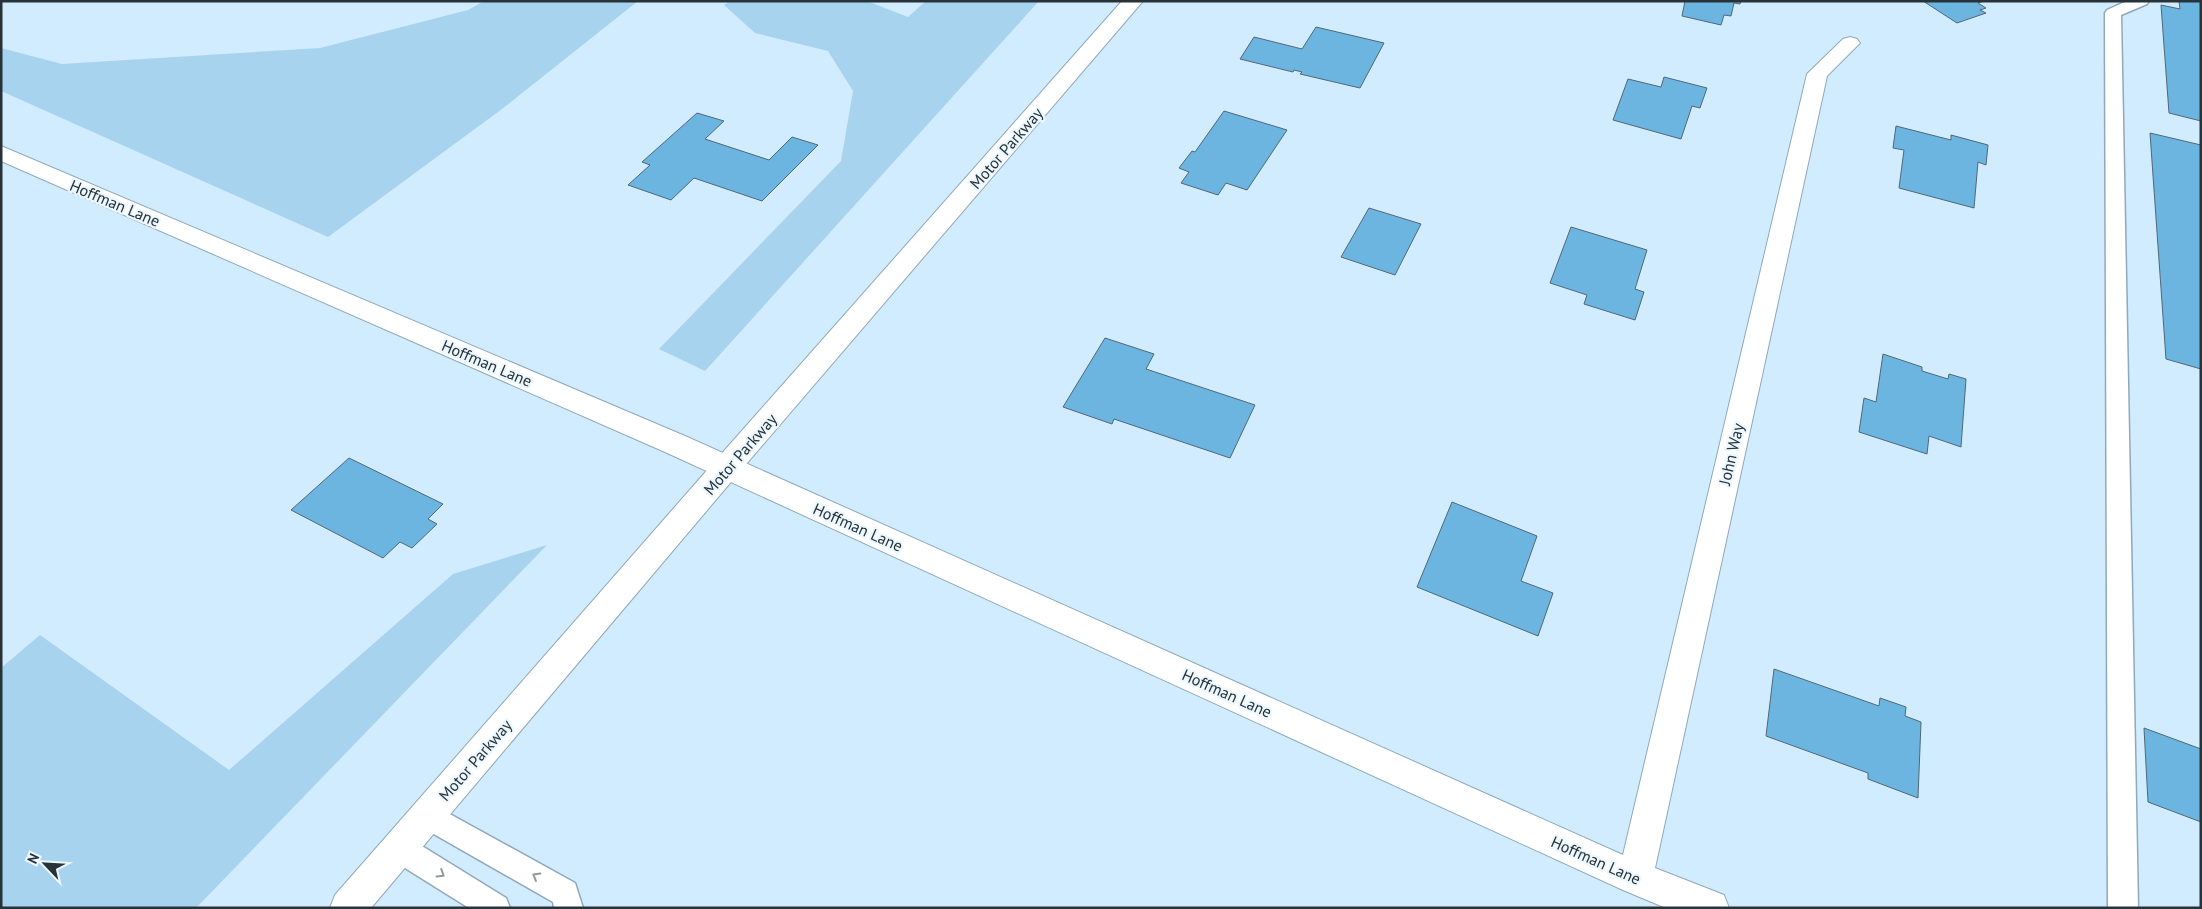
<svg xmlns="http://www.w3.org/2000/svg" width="2202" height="909" viewBox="0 0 2202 909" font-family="'PT Sans',sans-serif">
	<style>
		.green { fill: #a7d3ef }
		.building { fill: #6db5e1; stroke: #506877 }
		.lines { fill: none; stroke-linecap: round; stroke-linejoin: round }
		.lane-casing { stroke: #90a9ba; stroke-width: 3 }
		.street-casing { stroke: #90a9ba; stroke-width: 2 }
		.secondary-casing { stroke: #90a9ba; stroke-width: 2 }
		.lane { fill: #fff; fill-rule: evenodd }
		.street { fill: #fff; fill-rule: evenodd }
		.secondary { fill: #fff; fill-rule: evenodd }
		.oneway { stroke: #94989c }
		.labels { text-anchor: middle; stroke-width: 4.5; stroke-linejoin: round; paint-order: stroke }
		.street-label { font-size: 16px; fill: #283239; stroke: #ecf7fe }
	</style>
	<rect width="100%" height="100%" fill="#d1ecfe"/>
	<path class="green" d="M484 1H638L502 109 328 237 1 91V48L62 64 320 48 468 10Z
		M730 1H867L908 17 926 1H1039L705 371 659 349 841 161 853 91 828 51 755 33 724 5Z
		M547 545 196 908H1V668L40 635 229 770 453 574Z"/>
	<path class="building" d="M1685 1H1741L1740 4 1734 3 1731 16 1724 15 1721 25 1682 16Z
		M1923 1H1984L1978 3 1986 8 1980 10 1986 13 1957 23Z
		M2179 1H2201V121L2169 113 2161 5 2180 9Z
		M1316 27 1384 43 1360 88 1300 74 1302 72 1294 70 1293 72 1240 59 1254 37 1302 49Z
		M1664 77 1707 88 1700 108 1692 106 1681 139 1613 120 1628 79 1661 87Z
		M1224 111 1287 130 1247 190 1226 183 1218 195 1181 183 1189 172 1179 168 1192 151 1195 152Z
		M697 113 724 121 705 139 769 160 792 137 818 145 762 201 694 178 671 200 628 185 650 165 642 162Z
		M1896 126 1951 140V135L1988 145 1986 165 1978 162 1974 208 1899 188 1904 150 1893 148Z
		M2150 133 2201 145V369L2166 359Z
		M1369 208 1421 224 1395 275 1341 257Z
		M1571 227 1647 250 1635 289 1644 292 1635 320 1584 304 1587 295 1550 283Z
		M1105 338 1154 354 1146 369 1255 405 1230 458 1114 419 1112 424 1063 407Z
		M1883 354 1922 367V371L1948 379 1949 374 1966 379 1961 447 1929 436 1927 454 1859 432 1864 398 1876 402Z
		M349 458 443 504 428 519 437 524 412 548 400 542 383 558 291 510Z
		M1452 502 1537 536 1521 581 1553 593 1538 636 1417 587Z
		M1774 669 1879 706 1880 698 1906 707 1905 716 1921 722 1918 798 1868 779V773L1766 736Z
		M2144 728 2201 749V822L2148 802Z"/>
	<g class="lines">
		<g class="lane-casing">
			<path id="lane" d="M2127 1H2149L2147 4 2121 15 2138 908H2108L2105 13 2107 10Z
				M428 802 575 883 583 908H554L553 902 418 825 414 815 418 805Z
				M399 834 409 838 506 898 510 908H469L389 858 385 848 389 838Z"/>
		</g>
		<g class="street-casing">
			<path id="street" d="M1850 37 1857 39 1860 43 1827 76 1655 868 1724 895 1729 908H1666L1623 890 665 452 1 161V146L685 436 1623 855 1807 74 1843 39Z"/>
		</g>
		<g class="secondary-casing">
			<path id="secondary" d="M1122 1H1143L736 476 371 908H330L335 895 716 460Z"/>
		</g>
		<use href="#lane" class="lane"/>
		<use href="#street" class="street"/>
		<use href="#secondary" class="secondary"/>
	</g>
	<defs><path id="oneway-chevron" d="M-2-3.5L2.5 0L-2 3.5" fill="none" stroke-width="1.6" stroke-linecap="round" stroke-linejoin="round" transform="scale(1.25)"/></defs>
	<g class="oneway">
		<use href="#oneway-chevron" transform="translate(441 874) rotate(32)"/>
		<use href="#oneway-chevron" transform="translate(536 876) rotate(-150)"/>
	</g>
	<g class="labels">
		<g class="street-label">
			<text transform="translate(1006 148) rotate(-49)" y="6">Motor Parkway</text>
			<text transform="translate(115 203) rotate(23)" y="6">Hoffman Lane</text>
			<text transform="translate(487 363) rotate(23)" y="6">Hoffman Lane</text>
			<text transform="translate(740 454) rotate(-49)" y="6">Motor Parkway</text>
			<text transform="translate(1731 454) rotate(-77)" y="6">John Way</text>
			<text transform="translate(858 527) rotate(24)" y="6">Hoffman Lane</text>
			<text transform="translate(1227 693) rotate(24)" y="6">Hoffman Lane</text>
			<text transform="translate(475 760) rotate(-49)" y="6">Motor Parkway</text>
			<text transform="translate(1596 860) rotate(24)" y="6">Hoffman Lane</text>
		</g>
	</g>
	<rect width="2202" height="909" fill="none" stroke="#283239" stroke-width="5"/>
	<g transform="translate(45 864) rotate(295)" stroke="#ecf7fe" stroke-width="4" paint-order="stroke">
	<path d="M0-4L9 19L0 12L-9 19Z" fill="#283239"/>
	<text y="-8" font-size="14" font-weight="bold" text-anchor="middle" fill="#283239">N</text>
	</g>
</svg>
